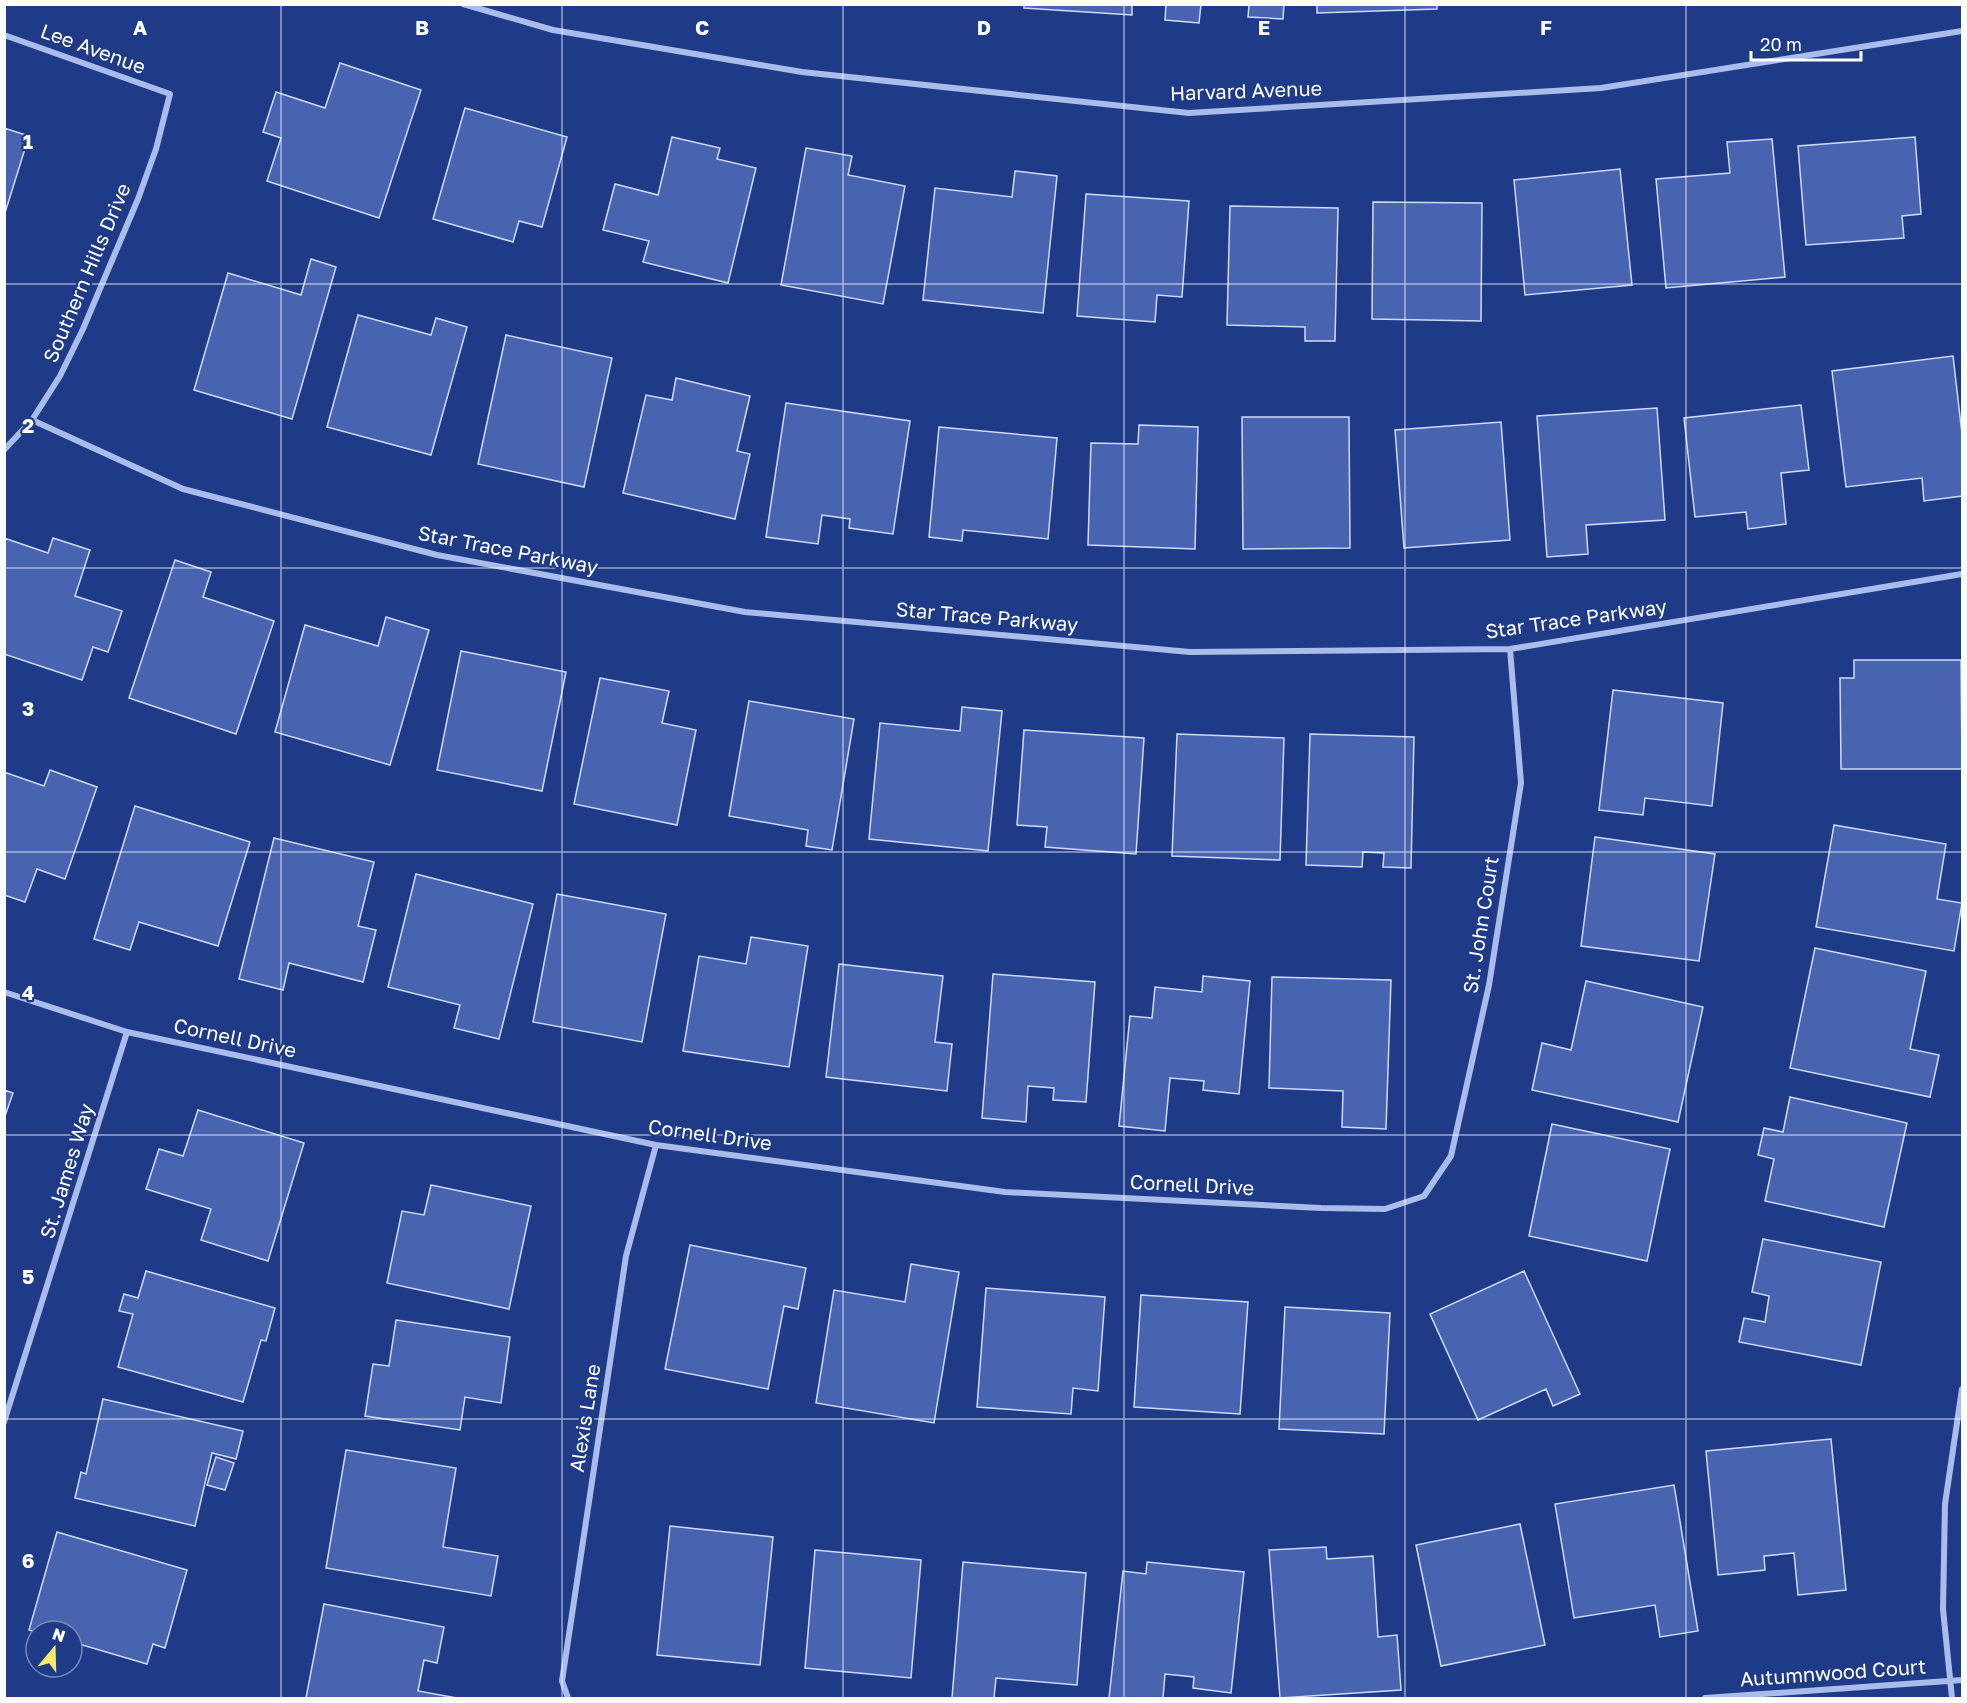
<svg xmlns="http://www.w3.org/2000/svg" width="1967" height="1703" viewBox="0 0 1967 1703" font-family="'Golos Text',sans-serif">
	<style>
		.building { fill: #4864b1; stroke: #cedaf8; stroke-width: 1.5 }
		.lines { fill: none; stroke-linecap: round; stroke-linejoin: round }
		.minor { stroke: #aabceb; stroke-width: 6 }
		.grid { fill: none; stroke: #fff; stroke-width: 1.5; stroke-opacity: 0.55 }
		.labels { text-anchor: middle; stroke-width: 4.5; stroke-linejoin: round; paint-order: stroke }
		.street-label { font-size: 20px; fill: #fff; stroke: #1f3b88 }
		.grid-label { font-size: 20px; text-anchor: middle; font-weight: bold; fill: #fff; stroke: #1f3b88; stroke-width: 4.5; stroke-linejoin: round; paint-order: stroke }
	</style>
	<rect width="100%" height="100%" fill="#1f3b88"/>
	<path class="building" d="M1024 4H1132V15L1024 8Z
		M1166 4H1201L1199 23 1165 20Z
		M1237 4H1284L1283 19 1248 17 1249 5Z
		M1317 4H1437V9L1317 13Z
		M340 63 421 90 379 218 267 181 281 138 263 132 276 92 325 108Z
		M465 108 567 137 542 227 519 221 513 242 433 219Z
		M4 128 29 136 4 216Z
		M672 137 720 148 717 159 756 168 728 283 643 262 649 241 603 230 615 184 658 195Z
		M1915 137 1921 214 1902 216 1904 238 1806 245 1798 146Z
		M1772 139 1785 277 1666 288 1656 179 1730 173 1727 142Z
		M806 148 852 156 848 175 905 186 883 304 781 285Z
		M1620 169 1632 285 1525 295 1514 180Z
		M1015 171 1057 176 1043 313 923 300 935 188 1012 197Z
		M1086 194 1189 201 1182 297 1157 295 1155 322 1077 316Z
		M1373 202 1482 203 1481 321 1372 319Z
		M1230 206 1338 208 1335 341H1305V327L1227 325Z
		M311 259 336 267 292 419 194 390 228 273 301 295Z
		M358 315 431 335 436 318 467 327 431 455 327 427Z
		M506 335 612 358 584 487 478 464Z
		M1953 356 1962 434V496L1924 501 1922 478 1846 487 1832 371Z
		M676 378 750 396 737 451 750 454 735 519 623 493 646 395 672 400Z
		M786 403 910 421 893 534 849 528 850 519 822 515 818 544 766 537Z
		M1801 405 1809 470 1781 473 1786 524 1748 529 1746 512 1695 517 1684 418Z
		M1657 408 1665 520 1586 525 1588 554 1547 557 1537 416Z
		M1242 417H1349L1350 548 1243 549Z
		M1501 422 1510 540 1404 548 1395 430Z
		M1139 425 1198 427 1195 549 1088 545 1091 443 1138 444Z
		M939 427 1057 438 1048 539 963 530 962 541 929 537Z
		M4 538 48 553 53 538 90 550 75 596 122 611 108 652 93 647 82 680 4 654Z
		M175 560 211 572 203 597 274 621 236 734 129 698Z
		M386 617 429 630 390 765 275 732 305 625 378 646Z
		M461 651 566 672 542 791 437 770Z
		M1854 660H1961L1962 769H1841L1840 678H1854Z
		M600 678 669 691 662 723 696 730 677 825 574 804Z
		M1613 690 1723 703 1712 806 1645 798 1643 815 1599 810Z
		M749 701 854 719 832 850 806 846 808 830 729 816Z
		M962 707 1002 711 988 851 869 839 880 723 960 731Z
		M1024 730 1144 738 1136 854 1045 847 1047 827 1017 825Z
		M1177 734 1284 738 1280 860 1172 856Z
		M1310 734 1414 737 1411 868 1383 867 1384 853 1363 852 1362 867 1306 865Z
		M50 770 97 787 65 879 37 869 25 902 4 895V772L44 786Z
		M135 806 250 842 218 946 139 922 130 950 94 939Z
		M1834 825 1946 844 1937 899 1962 903 1954 951 1816 927Z
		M1595 837 1715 854 1699 961 1581 946Z
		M274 838 374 862 358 926 376 930 363 982 289 963 283 990 239 979Z
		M416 874 533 904 499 1039 454 1028 460 1005 388 987Z
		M557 894 666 914 642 1042 533 1022Z
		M751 937 808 946 789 1067 683 1051 699 956 746 964Z
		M1815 948 1926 971 1910 1049 1939 1055 1930 1097 1790 1068Z
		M839 964 943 976 935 1042 952 1044 947 1091 826 1077Z
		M993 974 1095 982 1086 1102 1053 1100 1054 1088 1028 1086 1026 1122 982 1118Z
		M1203 976 1250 981 1239 1094 1203 1090 1204 1081 1170 1078 1165 1131 1119 1126 1130 1016 1152 1018 1155 987 1202 992Z
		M1272 977 1391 980 1386 1129 1342 1127 1343 1091 1269 1088Z
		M1586 981 1703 1007 1678 1122 1532 1090 1542 1043 1571 1050Z
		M4 1090 13 1093 4 1119Z
		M1790 1097 1907 1123 1884 1227 1765 1201 1774 1159 1758 1155 1764 1128 1783 1132Z
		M198 1110 304 1143 268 1261 201 1240 211 1209 146 1189 159 1149 183 1156Z
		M1552 1124 1670 1149 1647 1261 1529 1236Z
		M431 1185 531 1206 509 1309 387 1283 402 1211 424 1215Z
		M1763 1239 1881 1262 1861 1365 1739 1342 1744 1318 1765 1322 1769 1296 1752 1292Z
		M690 1245 806 1268 798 1309 784 1306 768 1389 665 1369Z
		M911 1264 959 1272 934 1423 816 1403 834 1290 905 1302Z
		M146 1271 275 1308 266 1341 261 1340 243 1402 118 1367 133 1314 119 1311 124 1294 138 1298Z
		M1524 1271 1580 1394 1553 1406 1546 1389 1478 1420 1430 1314Z
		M986 1288 1105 1297 1098 1391 1073 1388 1071 1414 977 1407Z
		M1141 1295 1248 1302 1240 1414 1134 1407Z
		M1285 1307 1390 1313 1384 1434 1279 1429Z
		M396 1320 510 1337 501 1403 465 1397 460 1430 365 1416 373 1364 389 1366Z
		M103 1399 243 1431 236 1459 212 1453 195 1526 75 1498 81 1472 86 1474Z
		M1831 1439 1846 1590 1798 1595 1794 1553 1764 1556 1765 1570 1718 1575 1706 1451Z
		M346 1450 456 1468 443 1547 498 1556 491 1596 326 1568Z
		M216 1457 234 1463 225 1490 207 1485Z
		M1674 1485 1698 1631 1660 1637 1655 1605 1574 1618 1555 1504Z
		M1520 1524 1545 1645 1441 1666 1416 1545Z
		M670 1526 773 1537 760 1665 657 1655Z
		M57 1532 187 1570 165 1648 153 1644 147 1664 72 1642V1631L36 1632 29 1630Z
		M1326 1547 1327 1559 1373 1556 1378 1637 1397 1635 1401 1690 1280 1698 1269 1550Z
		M815 1550 921 1560 911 1678 805 1668Z
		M963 1562 1086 1573 1077 1685 996 1678 994 1698H952Z
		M1147 1562 1244 1572 1231 1693 1193 1688 1194 1677 1165 1674 1163 1698H1109L1123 1571 1146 1574Z
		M324 1604 444 1627 437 1663 424 1660 418 1691 457 1698H306Z"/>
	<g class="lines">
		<path class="minor" d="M463 4 553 30 802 72 1189 113 1601 88 1962 31
			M4 35 170 94 156 149 138 199 83 329 60 376 32 420 4 450
			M32 420 183 489 437 555 745 612 1190 652 1510 649 1962 574
			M4 992 127 1032 656 1145 1005 1192 1321 1208 1385 1209 1424 1196 1451 1156 1489 985 1521 783 1510 649
			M4 1422 127 1032
			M568 1698 562 1681 626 1256 656 1145
			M1705 1698 1962 1680
			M1952 1698 1943 1609 1945 1504 1962 1389"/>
	</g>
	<path class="grid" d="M281 4V1698M562 4V1698M843 4V1698M1124 4V1698M1405 4V1698M1686 4V1698M4 284H1962M4 568H1962M4 852H1962M4 1135H1962M4 1419H1962"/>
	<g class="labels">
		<g class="street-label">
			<text transform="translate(93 49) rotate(20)" y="7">Lee Avenue</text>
			<text transform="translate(1246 91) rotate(-2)" y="7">Harvard Avenue</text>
			<text transform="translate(87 273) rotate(-67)" y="7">Southern Hills Drive</text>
			<text transform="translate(508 550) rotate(11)" y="7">Star Trace Parkway</text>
			<text transform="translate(987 617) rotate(5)" y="7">Star Trace Parkway</text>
			<text transform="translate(1576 619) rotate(-8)" y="7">Star Trace Parkway</text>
			<text transform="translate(1481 925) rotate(-81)" y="7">St. John Court</text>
			<text transform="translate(235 1038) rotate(12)" y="7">Cornell Drive</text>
			<text transform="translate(710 1135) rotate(8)" y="7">Cornell Drive</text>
			<text transform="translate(67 1171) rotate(-73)" y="7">St. James Way</text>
			<text transform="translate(1192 1185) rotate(3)" y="7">Cornell Drive</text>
			<text transform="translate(585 1418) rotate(-81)" y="7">Alexis Lane</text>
			<text transform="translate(1833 1673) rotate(-4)" y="7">Autumnwood Court</text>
		</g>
	</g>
	<g class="grid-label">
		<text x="140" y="35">A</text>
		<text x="422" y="35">B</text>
		<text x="702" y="35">C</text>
		<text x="984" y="35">D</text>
		<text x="1264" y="35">E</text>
		<text x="1546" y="35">F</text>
		<text x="28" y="149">1</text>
		<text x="28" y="433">2</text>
		<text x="28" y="716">3</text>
		<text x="28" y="1000">4</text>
		<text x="28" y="1284">5</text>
		<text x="28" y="1568">6</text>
	</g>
	<rect width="1967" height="1703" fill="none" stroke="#ffffff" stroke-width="12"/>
	<g transform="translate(54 1649) rotate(19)"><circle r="28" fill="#1f3b88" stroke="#7989b8" stroke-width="1.5"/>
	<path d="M0-4.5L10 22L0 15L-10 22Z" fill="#f9e96a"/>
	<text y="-9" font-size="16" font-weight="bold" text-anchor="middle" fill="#ffffff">N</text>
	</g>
	<path d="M1751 51v9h110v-9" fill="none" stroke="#ffffff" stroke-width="3"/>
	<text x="1760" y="51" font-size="18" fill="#ffffff" stroke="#1f3b88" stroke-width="4.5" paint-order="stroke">20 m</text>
</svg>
